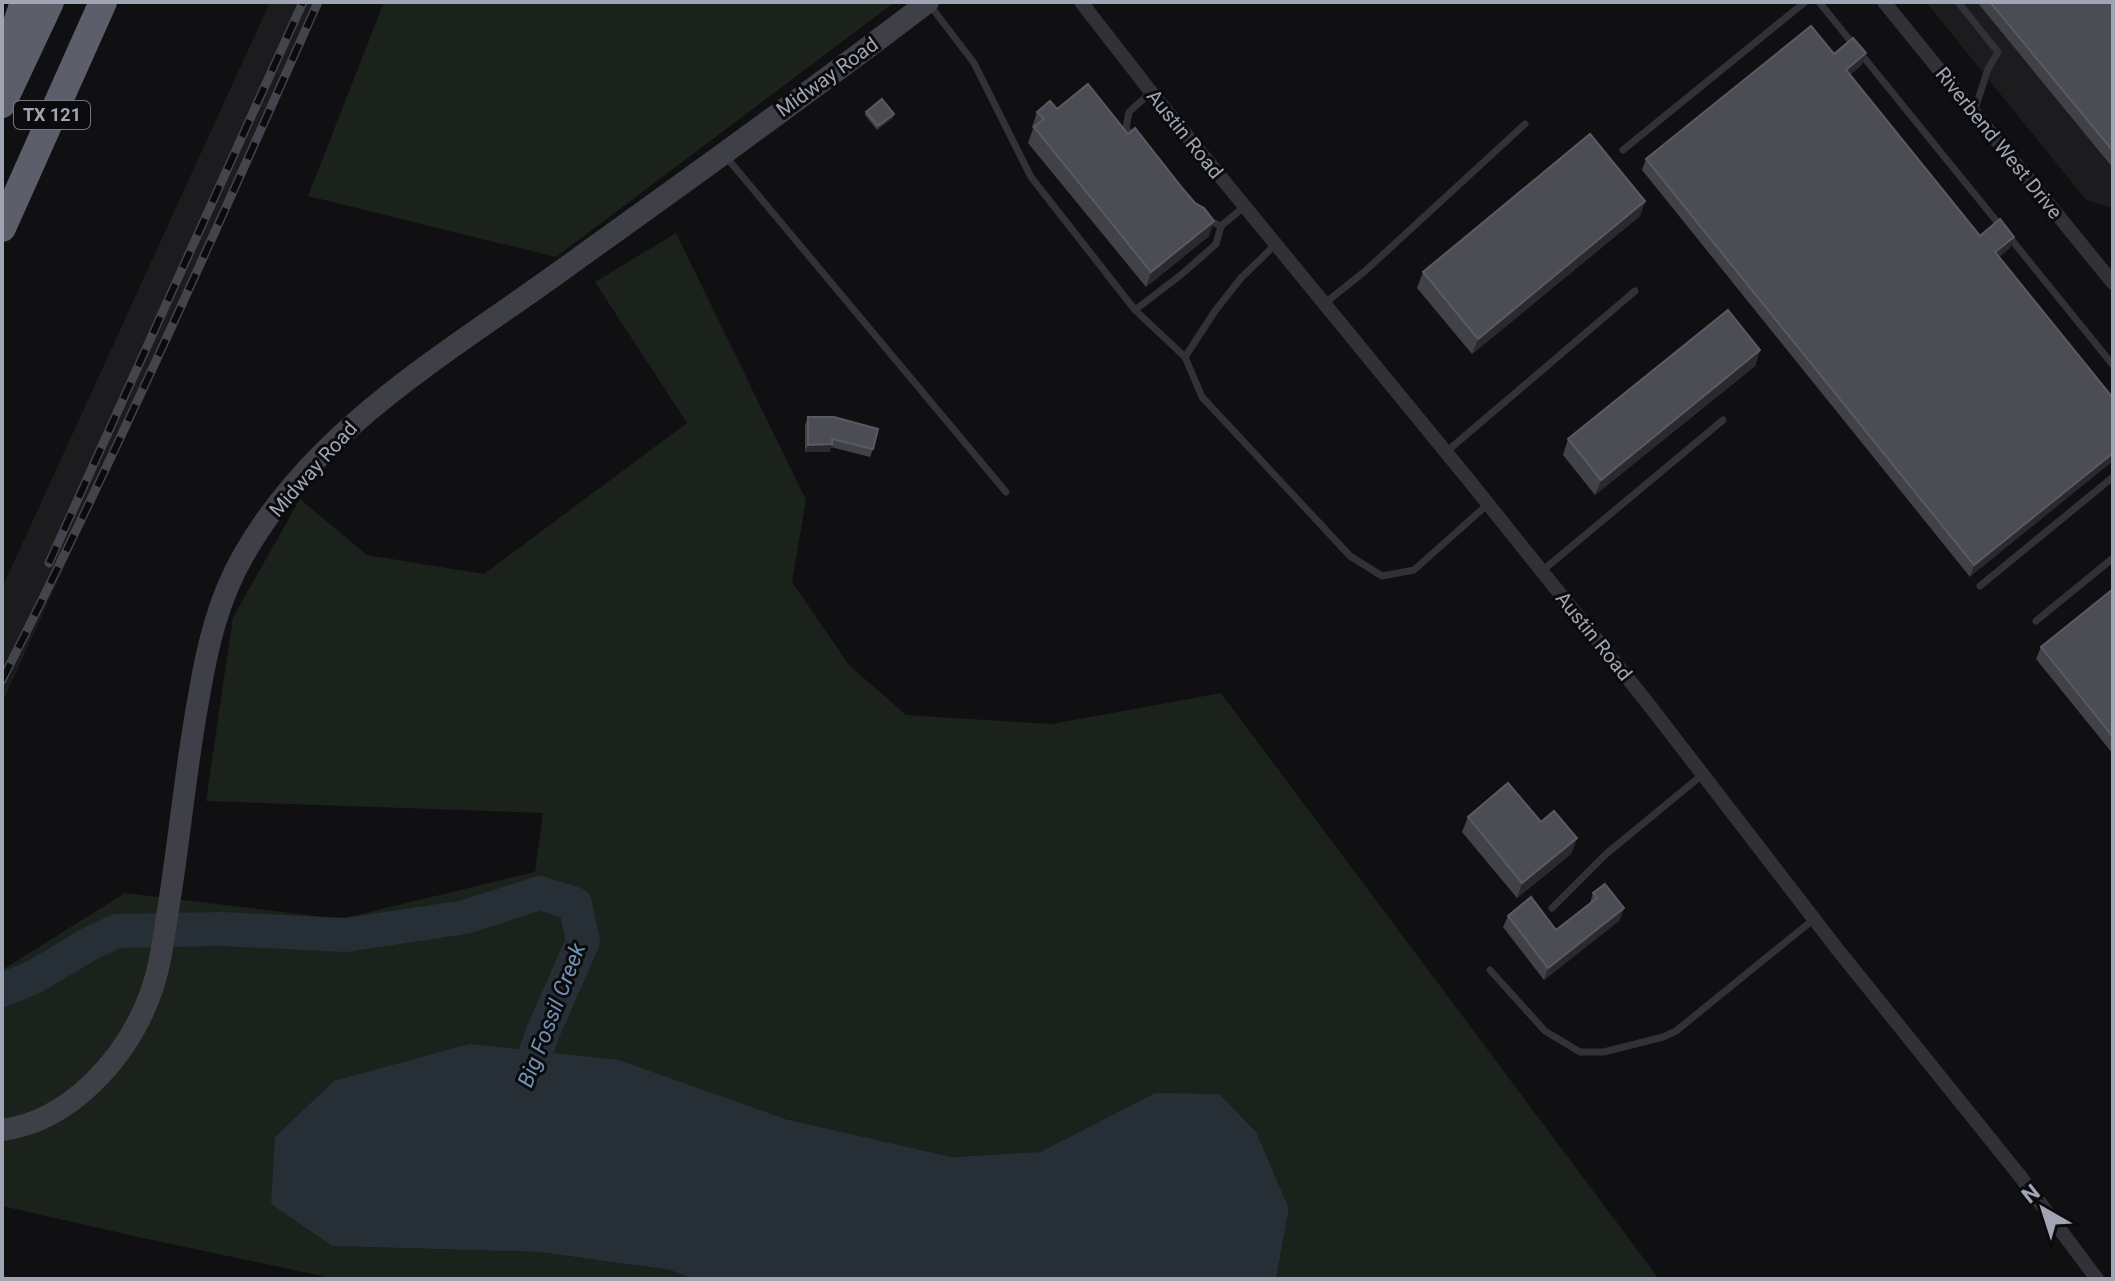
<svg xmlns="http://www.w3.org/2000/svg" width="2115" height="1281" viewBox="0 0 2115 1281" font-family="Roboto,sans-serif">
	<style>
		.built { fill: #1c1c1f }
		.green { fill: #1a221b }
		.water { fill: #262e36 }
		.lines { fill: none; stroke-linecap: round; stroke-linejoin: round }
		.river { stroke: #262e36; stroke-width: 34 }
		.service { stroke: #313137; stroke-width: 7 }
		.minor { stroke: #313137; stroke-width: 14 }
		.secondary { stroke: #3f4047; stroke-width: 22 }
		.motorway { stroke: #5c5f69; stroke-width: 28 }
		.rail-casing { stroke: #44454c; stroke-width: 9 }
		.rail { stroke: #0b0b0d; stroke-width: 6; stroke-dasharray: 18; stroke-linecap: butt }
		.wall { fill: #414148 }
		.shaded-wall { fill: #29292e }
		.building { fill: #4b4c54; stroke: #595a63; stroke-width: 2 }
		.labels { text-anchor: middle; stroke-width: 6; stroke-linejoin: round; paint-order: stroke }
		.shield { fill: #0b0b0d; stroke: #737782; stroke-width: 2 }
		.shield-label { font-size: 18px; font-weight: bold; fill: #a0a5b4 }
		.street-label { font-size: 20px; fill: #a0a5b4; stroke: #0b0b0d }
		.water-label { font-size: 22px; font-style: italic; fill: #7292b4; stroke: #0b0b0d }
	</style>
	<rect width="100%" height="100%" fill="#101012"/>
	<path class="built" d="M270 2H323L2 703V588Z
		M1926 2H2113V208L2086 200Z"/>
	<path class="green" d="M384 2H895L556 257 308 196Z
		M676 233 806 500 792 582 849 665 906 715 1052 724 1221 693 1659 1279H1276L1289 1209 1155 1093 1040 1152 952 1157 785 1119 332 1246 539 1252 670 1270 693 1279H336L143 1238 2 1206V970L125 893 340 919 535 872 543 813 206 801 233 617 300 499 367 555 484 574 687 423 595 282Z"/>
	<path class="water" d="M469 1044 619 1060 785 1119 952 1157 1040 1152 1155 1093 1219 1094 1256 1132 1289 1209 1276 1279H693L670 1270 539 1252 332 1246 271 1204 275 1137 334 1081Z"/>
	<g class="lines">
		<path class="river" d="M2 990 34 977 91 943 117 931 222 929 346 935 465 917 540 893 575 904 583 941 543 1032 520 1096"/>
		<path class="service" d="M1819 2 2113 365
			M1958 2 1998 52 1988 69 1974 112
			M929 4 974 63 1031 177 1135 310 1185 357
			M1134 139 1126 128 1129 112 1151 92
			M1623 150 1805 2
			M727 158 1006 492
			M1205 219 1221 226
			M1276 244 1241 278 1215 311 1185 357 1202 397 1350 556 1382 576 1414 570 1488 504
			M1325 303 1364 272 1525 124
			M1135 310 1182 274 1216 244 1221 226 1244 207
			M1446 452 1635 291
			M1542 571 1723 420
			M1980 586 2113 477
			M2036 621 2113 558
			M1552 908 1606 854 1702 775
			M1490 970 1545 1031 1580 1052H1604L1663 1037 1676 1031 1814 919"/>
		<path class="minor" d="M1081 2 1151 92 1468 479 1646 701 1838 950 2020 1176 2097 1279
			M1884 2 2113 283"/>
		<path class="secondary" d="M2 1130C71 1121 127 1057 150 995 161 966 164 934 169 904 180 835 186 765 199 696 207 648 218 600 243 556 315 429 443 356 558 273 682 184 806 95 928 2"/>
		<path class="motorway" d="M4 62 24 2
			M2 104 50 2
			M2 228 103 2"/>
		<g class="rail-casing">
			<path id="rail" d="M49 563 303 2
				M2 680C115 458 216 230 318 2"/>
		</g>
		<use href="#rail" class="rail"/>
	</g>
	<path class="wall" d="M1977 2H2113V168Z
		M1834 54 1862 65 1850 74 1980 236 2014 237 2010 248 1999 257 2113 398 1970 577 1642 170 1646 159Z
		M1057 109 1128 134 1195 203 1209 236 1146 287 1028 143 1033 129 1032 127 1037 112Z
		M866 112 893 118 877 130 865 115Z
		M1645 201 1640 216 1472 354 1417 288 1423 272Z
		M1760 350 1755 366 1595 495 1563 455 1568 439Z
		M808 417 873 449 870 457 831 447 829 452H805V425Z
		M2113 589V754L2036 659 2041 647Z
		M1468 817 1541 822 1577 838 1571 854 1517 898 1462 832Z
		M1593 893 1620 920 1544 980 1503 927 1508 916 1556 930 1590 903Z"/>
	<path class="shaded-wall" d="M1866 53 1862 65 1842 81 1846 70Z
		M894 114 893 118 877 130 878 126Z
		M1645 201 1640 216 1472 354 1478 339Z
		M1214 221 1209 236 1146 287 1151 272Z
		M2014 237 2010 248 1991 264 1995 252Z
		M1760 350 1755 366 1595 495 1601 480Z
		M832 444 829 452H805L808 445Z
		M2113 453V461L1970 577 1974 565Z
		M1577 838 1571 854 1517 898 1522 883Z
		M1624 908 1620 920 1544 980 1548 968Z"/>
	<path class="building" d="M1990 2H2113V151Z
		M1811 26 1834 54 1853 38 1866 53 1846 70 1980 236 2000 219 2014 237 1995 252 2113 398V453L1974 565 1646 159Z
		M1088 84 1128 134 1135 128 1183 189 1195 203 1204 208 1214 221 1151 272 1034 127 1044 119 1037 112 1050 101 1057 109Z
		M882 99 894 114 878 126 866 112Z
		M1590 134 1645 201 1478 339 1423 272Z
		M1728 310 1760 350 1601 480 1568 439Z
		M808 417H834L878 429 873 449 832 439V444L808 445Z
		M2113 589V737L2041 647Z
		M1508 783 1541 822 1554 811 1577 838 1522 883 1468 817Z
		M1605 884 1624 908 1548 968 1508 916 1531 897 1556 930 1597 898 1593 893Z"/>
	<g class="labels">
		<rect class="shield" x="14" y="101" width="76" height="28" rx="6"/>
		<g class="shield-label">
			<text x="52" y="121">TX 121</text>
		</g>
		<g class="street-label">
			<text transform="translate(827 77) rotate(-36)" y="7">Midway Road</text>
			<text transform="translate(1185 134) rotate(51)" y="7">Austin Road</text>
			<text transform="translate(1999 143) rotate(51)" y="7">Riverbend West Drive</text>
			<text transform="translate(313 469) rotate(-48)" y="7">Midway Road</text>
			<text transform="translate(1594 636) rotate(51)" y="7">Austin Road</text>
		</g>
		<g class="water-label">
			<text transform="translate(551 1015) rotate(-69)" y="8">Big Fossil Creek</text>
		</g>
	</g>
	<rect width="2115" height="1281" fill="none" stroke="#a0a5b4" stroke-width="8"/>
	<g transform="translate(2043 1209) rotate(321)" stroke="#0b0b0d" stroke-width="6" paint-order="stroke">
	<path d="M0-6L14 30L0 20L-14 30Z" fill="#a0a5b4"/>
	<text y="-12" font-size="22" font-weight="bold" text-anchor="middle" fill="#a0a5b4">N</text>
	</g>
</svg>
